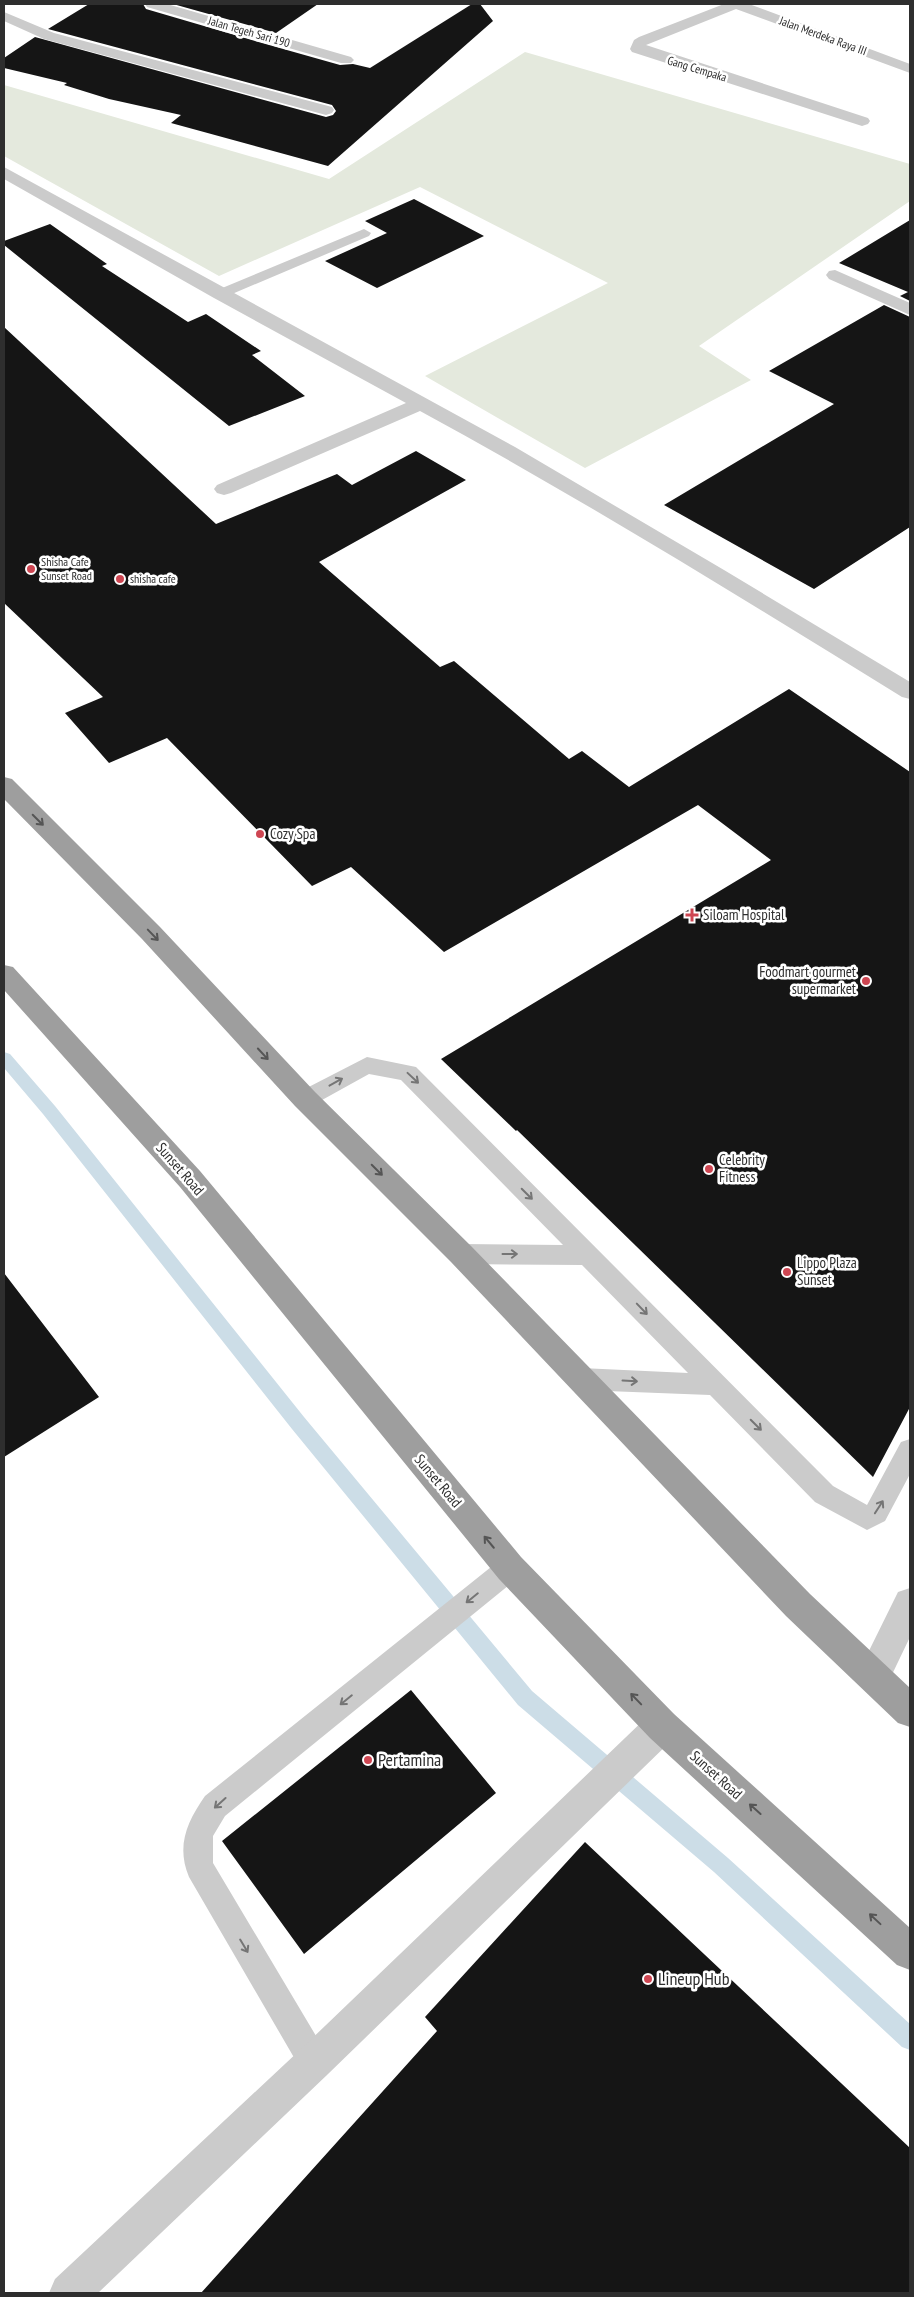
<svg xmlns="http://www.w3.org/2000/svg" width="914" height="2297" viewBox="0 0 914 2297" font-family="'PT Sans Narrow',sans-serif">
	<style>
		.green { fill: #e4e9dd }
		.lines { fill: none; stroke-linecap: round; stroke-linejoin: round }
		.stream { fill: #ccdde7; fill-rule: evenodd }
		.building { fill: #151515 }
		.service { fill: #cbcbcb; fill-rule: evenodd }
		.minor { fill: #cbcbcb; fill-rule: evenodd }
		.tertiary { fill: #cbcbcb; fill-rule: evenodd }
		.trunk { fill: #9e9e9e; fill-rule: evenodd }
		.oneway { stroke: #555 }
		.oneway2 { stroke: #757575 }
		.poi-dot { fill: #ce4652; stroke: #fff; stroke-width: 2 }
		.labels { text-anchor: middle; stroke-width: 5; stroke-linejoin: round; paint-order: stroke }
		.far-street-label { font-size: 12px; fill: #2e2e2e; stroke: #fff }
		.far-poi-label { font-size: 12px; fill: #2e2e2e; stroke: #fff; text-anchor: start }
		.poi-label { font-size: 15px; fill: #2e2e2e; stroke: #fff; text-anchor: start }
		.street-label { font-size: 15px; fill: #2e2e2e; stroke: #fff }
		.near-poi-label { font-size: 18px; fill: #2e2e2e; stroke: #fff; text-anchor: start }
	</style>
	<rect width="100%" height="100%" fill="#fff"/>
	<path class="green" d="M525 52 910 164V201L699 346 751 380 585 468 425 376 608 283 420 187 219 276 4 156V85L329 179Z"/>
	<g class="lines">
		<path class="stream" d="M4 1052 10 1054 55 1106 304 1417 532 1691 728 1858 910 2024V2050L902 2047 714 1872 518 1705 292 1429 43 1114 4 1068Z"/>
	</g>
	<path class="building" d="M89 4H143L146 9 262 43 340 65 353 64 370 68 472 4H480L493 21 328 166 171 123 181 115 109 99 64 85 67 83 4 68V58L35 37 326 117 333 115 336 111 332 105 48 29Z
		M173 4H318L276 33Z
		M414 199 484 236 377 288 325 261 387 233 365 221Z
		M910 220V301L900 296 908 292 839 263Z
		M50 224 107 264 102 266 188 322 206 314 261 351 252 355 305 396 229 426 4 245V241Z
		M884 305 910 317V527L814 589 664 505 834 404 769 371Z
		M4 327 216 524 337 474 352 485 416 451 466 480 319 562 440 667 454 661 569 759 582 751 629 787 789 689 910 772V1407L873 1477 517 1130 516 1131 441 1059 771 860 698 805 444 952 351 867 312 886 167 738 109 763 65 713 103 697 4 603Z
		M4 1273 99 1397 4 1457Z
		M411 1690 496 1793 304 1954 222 1841Z
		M585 1842 910 2148V2293H201L437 2031 425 2017Z"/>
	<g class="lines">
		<path class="service" d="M364 229 371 233 369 236 225 297H215L213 294 215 291Z
			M367 1057 416 1067 833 1486 867 1505 901 1442 910 1439V1474L885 1521 867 1530 815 1502 710 1395 581 1390 572 1387 569 1379 572 1371 581 1368 688 1373 582 1265 461 1264 453 1261 449 1254 453 1247 461 1244 563 1245 401 1080 369 1074 313 1105 305 1108 297 1105 294 1099 297 1093Z
			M510 1556 519 1559 523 1568 519 1577 225 1816 213 1836V1863L325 2051 330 2062 325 2073 314 2078 303 2073 189 1877C176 1846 187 1822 205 1796L501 1559Z"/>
		<path class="minor" d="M145 4H167L351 57 354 60 351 63H341L147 7Z
			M724 4H749L910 64V73L736 9 646 45 868 118 870 121 868 124 862 126 632 52 630 49 634 40 639 37Z
			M4 12 54 33 332 107 334 110 332 113 326 115 44 39 4 21Z
			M4 167 515 447 724 570 910 682V699L902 697C743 599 584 500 420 411L231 493 224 495 217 493 214 489 217 485 406 403 214 298 4 179Z
			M835 270 910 303V315L829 279 826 275 829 271Z"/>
		<path class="tertiary" d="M910 1588V1637L886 1687 874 1692 862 1687 857 1676 862 1665 898 1592Z
			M662 1709 674 1714 679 1726 674 1738 327 2075 98 2293H49L55 2279 301 2049 650 1714Z"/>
		<path class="trunk" d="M4 777 12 779 160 927 315 1092 471 1246 810 1594 910 1688V1727L898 1723 786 1616 451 1262 295 1106 142 939 4 799Z
			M4 965 13 967 200 1171 521 1557 674 1714 910 1928V1970L897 1965 650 1738 499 1579 180 1187 4 990Z"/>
	</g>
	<defs><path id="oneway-shaft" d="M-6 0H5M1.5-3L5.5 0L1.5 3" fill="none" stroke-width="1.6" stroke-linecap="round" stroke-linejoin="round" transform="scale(1.25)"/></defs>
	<g class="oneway">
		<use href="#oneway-shaft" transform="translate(38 820) rotate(45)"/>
		<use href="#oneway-shaft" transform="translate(153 935) rotate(46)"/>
		<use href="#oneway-shaft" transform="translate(263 1054) rotate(47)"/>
		<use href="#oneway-shaft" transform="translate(377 1170) rotate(45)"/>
		<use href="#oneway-shaft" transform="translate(489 1542) rotate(-130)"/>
		<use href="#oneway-shaft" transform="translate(636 1699) rotate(-134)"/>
		<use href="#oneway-shaft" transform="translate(755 1809) rotate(-138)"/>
		<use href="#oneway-shaft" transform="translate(875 1919) rotate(-137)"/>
	</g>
	<g class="oneway2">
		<use href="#oneway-shaft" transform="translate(413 1078) rotate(43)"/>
		<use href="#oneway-shaft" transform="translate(336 1082) rotate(-29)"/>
		<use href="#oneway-shaft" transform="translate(527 1194) rotate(45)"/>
		<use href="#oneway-shaft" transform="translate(510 1254)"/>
		<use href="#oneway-shaft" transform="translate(642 1309) rotate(46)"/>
		<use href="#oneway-shaft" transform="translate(630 1381) rotate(3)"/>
		<use href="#oneway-shaft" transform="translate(756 1425) rotate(45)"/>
		<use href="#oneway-shaft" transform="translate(879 1507) rotate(-57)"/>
		<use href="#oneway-shaft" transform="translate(472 1598) rotate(141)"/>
		<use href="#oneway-shaft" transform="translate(346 1700) rotate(141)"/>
		<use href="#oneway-shaft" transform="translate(220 1803) rotate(138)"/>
		<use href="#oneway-shaft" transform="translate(244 1946) rotate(59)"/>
	</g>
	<g class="poi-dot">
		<circle cx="31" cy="569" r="5"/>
		<circle cx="120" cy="579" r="5"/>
		<circle cx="260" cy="834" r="5"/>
		<path d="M689.5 907.5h5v5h5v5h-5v5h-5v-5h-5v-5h5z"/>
		<circle cx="866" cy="981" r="5"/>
		<circle cx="709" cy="1169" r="5"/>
		<circle cx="787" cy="1272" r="5"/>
		<circle cx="368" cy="1760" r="5"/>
		<circle cx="648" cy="1979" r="5"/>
	</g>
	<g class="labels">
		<g class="far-street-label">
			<text transform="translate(249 32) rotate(16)" y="4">Jalan Tegeh Sari 190</text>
			<text transform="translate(823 36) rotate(20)" y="4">Jalan Merdeka Raya III</text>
			<text transform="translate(697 69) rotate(17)" y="4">Gang Cempaka</text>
		</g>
		<g class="far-poi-label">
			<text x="41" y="566">Shisha Cafe<tspan x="41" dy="14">Sunset Road</tspan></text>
			<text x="130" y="583">shisha cafe</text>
		</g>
		<g class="poi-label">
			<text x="270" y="839">Cozy Spa</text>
			<text x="703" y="920">Siloam Hospital</text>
			<text x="856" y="977" text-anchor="end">Foodmart gourmet<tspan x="856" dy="17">supermarket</tspan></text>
			<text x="719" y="1165">Celebrity<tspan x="719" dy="17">Fitness</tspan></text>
			<text x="797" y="1268">Lippo Plaza<tspan x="797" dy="17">Sunset</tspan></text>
		</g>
		<g class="street-label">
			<text transform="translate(180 1169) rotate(49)" y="5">Sunset Road</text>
			<text transform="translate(438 1481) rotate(50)" y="5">Sunset Road</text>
			<text transform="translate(716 1775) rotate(42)" y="5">Sunset Road</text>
		</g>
		<g class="near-poi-label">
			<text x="378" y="1766">Pertamina</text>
			<text x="658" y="1985">Lineup Hub</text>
		</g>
	</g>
	<rect width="914" height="2297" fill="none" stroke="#2e2e2e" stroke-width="10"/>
</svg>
